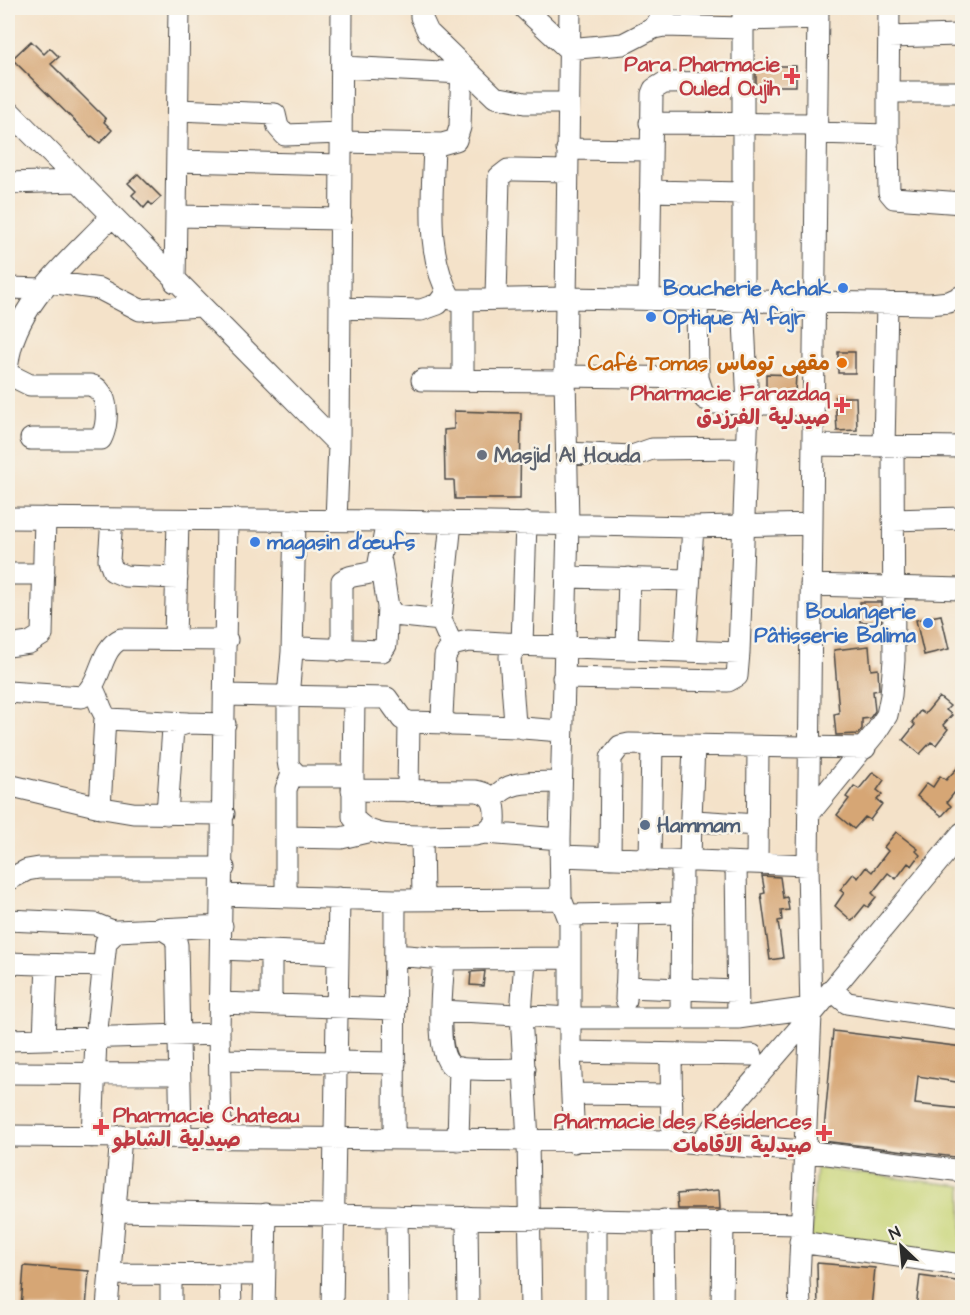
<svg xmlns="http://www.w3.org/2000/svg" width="970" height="1315" viewBox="0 0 970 1315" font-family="'Architects Daughter','Playpen Sans Arabic',sans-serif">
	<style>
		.green { fill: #c7d476; stroke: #798050; stroke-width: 1.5 }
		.building { fill: #d6a675 }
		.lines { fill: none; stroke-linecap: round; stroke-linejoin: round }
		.minor-casing { stroke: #494643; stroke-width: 23 }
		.minor { stroke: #fff; stroke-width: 21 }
		.health-dot { fill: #e0444e; stroke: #f7f3e8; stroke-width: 2 }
		.shop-dot { fill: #3f7fe0; stroke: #f7f3e8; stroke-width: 2 }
		.food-dot { fill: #e8710a; stroke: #f7f3e8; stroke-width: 2 }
		.worship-dot { fill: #6b7280; stroke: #f7f3e8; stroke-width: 2 }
		.service-dot { fill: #5c6f8a; stroke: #f7f3e8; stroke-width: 2 }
		.labels { text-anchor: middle; stroke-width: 5; stroke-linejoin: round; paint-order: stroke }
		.health-label { font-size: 21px; font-weight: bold; fill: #be3a42; stroke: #f7f3e8; text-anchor: end }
		.shop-label { font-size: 21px; font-weight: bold; fill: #366cbe; stroke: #f7f3e8; text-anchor: end }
		.food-label { font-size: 21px; font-weight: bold; fill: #c56008; stroke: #f7f3e8; text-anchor: end }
		.worship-label { font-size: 21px; font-weight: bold; fill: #5b616d; stroke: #f7f3e8; text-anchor: start }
		.service-label { font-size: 21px; font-weight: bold; fill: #4e5e75; stroke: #f7f3e8; text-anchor: start }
	</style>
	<rect width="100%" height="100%" fill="#f7f3e8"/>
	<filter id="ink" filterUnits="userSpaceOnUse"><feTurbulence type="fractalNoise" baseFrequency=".0167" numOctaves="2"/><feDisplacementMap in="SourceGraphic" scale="12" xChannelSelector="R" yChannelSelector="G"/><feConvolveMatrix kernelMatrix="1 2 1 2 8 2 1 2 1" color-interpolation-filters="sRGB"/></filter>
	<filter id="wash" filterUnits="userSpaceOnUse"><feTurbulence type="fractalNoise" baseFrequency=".008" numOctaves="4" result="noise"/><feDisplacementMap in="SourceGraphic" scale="24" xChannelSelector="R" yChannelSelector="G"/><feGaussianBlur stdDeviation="1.35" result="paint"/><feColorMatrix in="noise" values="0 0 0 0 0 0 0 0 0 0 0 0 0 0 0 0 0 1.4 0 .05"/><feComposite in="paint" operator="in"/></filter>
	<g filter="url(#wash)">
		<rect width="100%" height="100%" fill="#f4e2c9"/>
		<path class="green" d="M816 1168 962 1186V1260L811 1238Z"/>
		<g id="blocks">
			<path class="building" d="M31 41 44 54 50 48 59 57 51 64 106 119 104 122 112 130 100 143 92 136 91 137 12 59Z
				M756 66H796V86H756Z
				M138 174 161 197 152 205 149 202 144 208 132 195 136 191 128 183Z
				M838 352H855V373H838Z
				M766 374 796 375 795 392 766 391Z
				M835 397H856L857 430 837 431Z
				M454 411 521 413 520 499H455L454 480H445L444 430 454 429Z
				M860 602H881V622H860Z
				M941 615 949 649 924 655 916 620Z
				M869 646 871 670 878 669 879 690 873 691 875 711 870 718 862 719V729L858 734 836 735 834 714 839 713 834 650Z
				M939 697 950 706 946 710 952 715 943 725 948 729 936 745 931 742 920 754 903 740 915 725 912 722 920 711 925 714Z
				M963 762V782L947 802 951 806 942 816 917 796 927 783 933 787 940 776 946 780Z
				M873 772 884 780 877 790 882 794 877 800 882 804 870 820 865 817 854 829 837 815 849 799 846 797 854 786 859 789Z
				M896 832 918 849 916 851 920 855 912 866 908 863 896 879 888 873 872 893 876 897 868 907 865 905 852 921 835 906 844 893 840 890 853 874 858 878 866 867 872 872 888 851 884 847Z
				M762 876 780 877 783 898 787 897 789 910 781 911 782 920 778 921 783 958 770 960 761 894 765 893Z
				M485 971 483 986 470 985 471 972Z
				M833 1031 963 1047V1083L918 1076 915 1104 963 1109V1158L823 1141Z
				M719 1190 720 1209H678L677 1194Z
				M817 1263 875 1268 871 1308H818Z
				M24 1266 89 1271 86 1308H21Z
				M920 1276 963 1282V1308H916Z"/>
		</g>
	</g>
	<g filter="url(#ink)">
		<use href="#blocks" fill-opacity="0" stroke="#494643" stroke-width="1.5"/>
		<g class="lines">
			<g class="minor-casing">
				<path id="minor" d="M421 8V17L428 32 495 97 525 103H568
					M524 8 568 49 623 44 654 28 664 26 743 28
					M570 8 565 376 568 524 560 839 561 899 570 922V1052L574 1142
					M743 20 818 18
					M654 28 667 8
					M889 37 958 35 962 38
					M342 67 462 73
					M888 98 889 8
					M8 110 339 445
					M178 110 275 114 278 127 285 135 341 133
					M650 123 816 124
					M816 133 888 135V98L892 92H962
					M888 135 889 192 894 198 962 203
					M341 142 442 144 456 140 460 127 462 65
					M434 144C433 195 424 253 451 299L456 300 566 298 930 304 949 302 962 296
					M567 149 650 150
					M177 161 341 165
					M8 183 77 181
					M650 191 743 193
					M176 216 341 219
					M50 282 100 289 140 310 200 306
					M175 282 179 8
					M8 288 44 289
					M496 298 499 177 508 170H515L567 171
					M649 299 652 94 654 89 664 83 742 82
					M697 299 698 378 705 399 715 403 814 405
					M463 301V380
					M340 308 421 310 438 304 447 292
					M8 363C15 303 72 259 111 217
					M8 374 30 385H90C110 390 109 424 101 439H31
					M565 376 698 378
					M422 380 565 381
					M813 445 962 447
					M884 447 887 303
					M567 453 632 456 652 449 747 448
					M8 518 387 521 693 527 812 524
					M112 519 109 560 113 571 125 576 177 578
					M336 520 339 445 342 8
					M893 520 962 518
					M451 522 441 620 452 645
					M381 562 388 607 394 615 441 620
					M8 574H44
					M567 577 689 580
					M811 585 962 589
					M388 607 386 645 382 651 300 648 292 652 288 697V761L289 767 298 776H353V817C368 839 399 835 422 836L423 899
					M175 639 178 520
					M8 646 29 643 42 635 45 518
					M627 649 629 578
					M685 650 693 527
					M342 651V581C353 572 368 578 378 568L387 521
					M292 652 295 520
					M739 653 748 405 743 300V8
					M92 688C99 697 100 712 108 719L187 723
					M8 692 82 697C103 682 99 649 121 639L227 640
					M225 695 387 698 402 719 409 722 447 723
					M517 727 453 725 447 723 442 716 445 656 452 645 468 641 522 644 526 523
					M561 731 523 728 515 724 510 657 516 645 739 653 737 676 728 681 563 678
					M694 746 691 818 695 821 757 825
					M353 776 354 698
					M8 785 109 809 133 813 224 814
					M352 790 476 791C495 794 496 807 495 823L485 833 475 835 422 836
					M408 791 409 722
					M493 800C508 778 537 783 560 782
					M100 808 105 717
					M167 814 173 728 187 723 225 724
					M809 814 876 732 887 715 891 695 894 660 893 447
					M485 833 560 839
					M286 837 341 838 371 831
					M561 856 808 865
					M610 858 611 758 620 746 629 744 865 748
					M650 860 652 744
					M690 861 691 818
					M736 863 738 1018
					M757 863 758 748
					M8 880 27 870 39 868H224
					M222 895 395 900 561 899
					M286 897V789L293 772
					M569 915 682 913
					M8 920 95 924 115 932
					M161 928 175 937 177 945 181 1136
					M221 949 338 954
					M271 951V1004
					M395 955 444 959 570 958
					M444 959C443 980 433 1058 454 1067 466 1071 510 1069 525 1069
					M525 960 521 1014 528 1141 531 1308
					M8 963 103 966
					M626 987 737 991
					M832 990 847 1003 962 1020
					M626 1000 629 914
					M221 1003 395 1009
					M442 1011 571 1018H738L811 1008
					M681 1018 682 861
					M44 1039 47 964
					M8 1040 219 1034
					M570 1052 752 1055
					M671 1055 672 1141
					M221 1060 395 1063
					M8 1073 179 1074
					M572 1094 672 1095
					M8 1136 672 1141 804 1151 962 1171
					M221 1136 219 1034 227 521
					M92 1137 96 1039 106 942 117 931 222 926
					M394 1139 395 900
					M458 1140 460 1068
					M701 1142 811 1015 962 833
					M116 1211 801 1224
					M397 1216 398 1308
					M467 1217 468 1308
					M596 1219V1308
					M664 1220 665 1308
					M800 1242 962 1265
					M111 1274 264 1275
					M230 1276 231 1308
					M107 1308 121 1136
					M171 1308V1276
					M264 1308 266 1213
					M332 1308 339 898
					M722 1308 723 1221
					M800 1308 799 1280 811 1015 808 865 818 8"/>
			</g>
			<use href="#minor" class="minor"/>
		</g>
	</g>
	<g class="health-dot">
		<path d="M789 67h6v6h6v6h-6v6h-6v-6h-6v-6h6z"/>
		<path d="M839 396h6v6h6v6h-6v6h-6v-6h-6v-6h6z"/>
		<path d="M98 1118h6v6h6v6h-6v6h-6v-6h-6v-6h6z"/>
		<path d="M821 1124h6v6h6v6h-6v6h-6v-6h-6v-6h6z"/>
	</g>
	<g class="shop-dot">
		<circle cx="843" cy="288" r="6"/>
		<circle cx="651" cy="317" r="6"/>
		<circle cx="255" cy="542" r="6"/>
		<circle cx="928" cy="623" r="6"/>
	</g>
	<circle class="food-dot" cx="842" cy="363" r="6"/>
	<circle class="worship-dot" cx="482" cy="455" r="6"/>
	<circle class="service-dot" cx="645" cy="825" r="6"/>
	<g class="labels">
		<g class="health-label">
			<text x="780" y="71">Para Pharmacie<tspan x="780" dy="24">Ouled Oujih</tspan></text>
			<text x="830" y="400">Pharmacie Farazdaq<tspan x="830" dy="24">صيدلية الفرزدق</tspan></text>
			<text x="113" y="1122" text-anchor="start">Pharmacie Chateau<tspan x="113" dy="24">صيدلية الشاطو</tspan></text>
			<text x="812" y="1128">Pharmacie des Résidences<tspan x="812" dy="24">صيدلية الاقامات</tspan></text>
		</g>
		<g class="shop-label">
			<text x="831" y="295">Boucherie Achak</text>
			<text x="663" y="324" text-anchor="start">Optique Al fajr</text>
			<text x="267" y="549" text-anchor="start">magasin d'œufs</text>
			<text x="916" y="618">Boulangerie<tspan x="916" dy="24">Pâtisserie Balima</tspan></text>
		</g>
		<g class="food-label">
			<text x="830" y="370">Café Tomas مقهى توماس</text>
		</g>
		<g class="worship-label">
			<text x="494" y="462">Masjid Al Houda</text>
		</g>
		<g class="service-label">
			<text x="657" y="832">Hammam</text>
		</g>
	</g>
	<rect width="970" height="1315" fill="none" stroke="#f7f3e8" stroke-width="30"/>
	<g transform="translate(901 1246) rotate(334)" stroke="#f7f3e8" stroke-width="4.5" paint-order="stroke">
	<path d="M0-4.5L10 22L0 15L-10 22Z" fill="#2b2b2b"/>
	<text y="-9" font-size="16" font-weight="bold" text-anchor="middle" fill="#2b2b2b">N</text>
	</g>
</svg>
